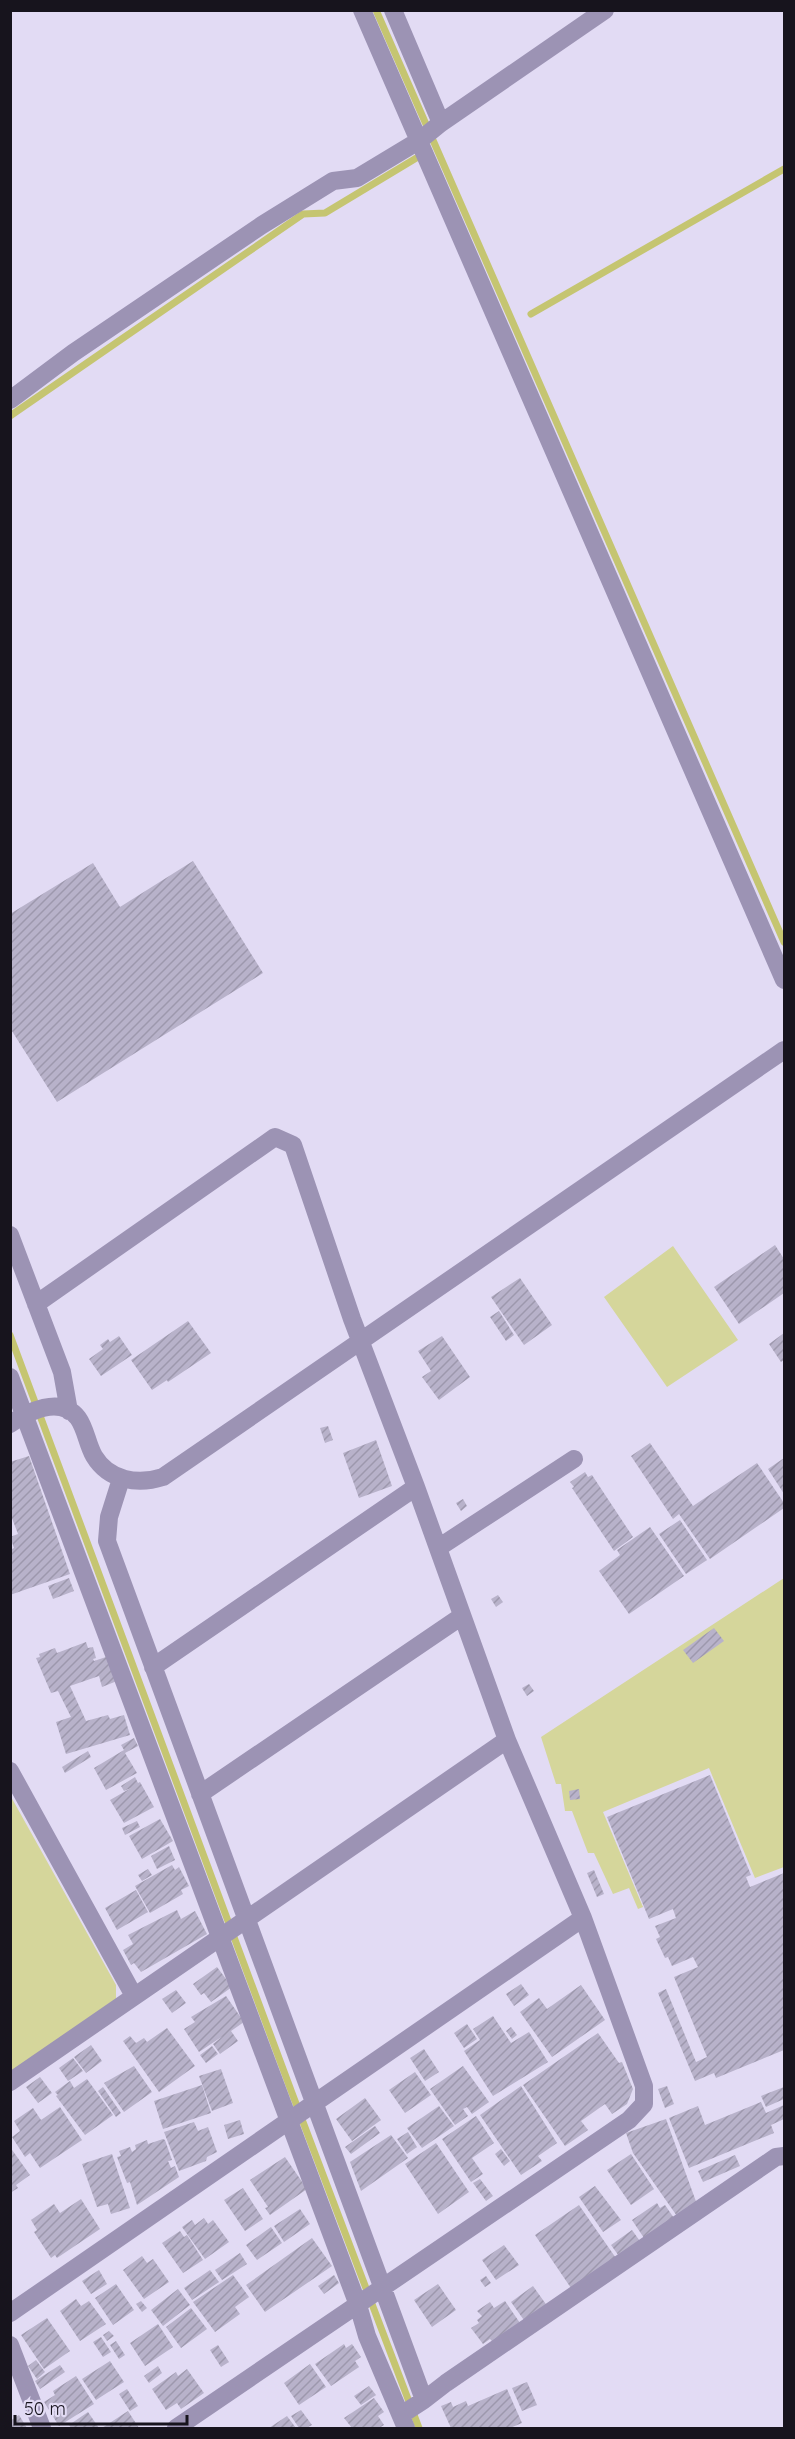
<svg xmlns="http://www.w3.org/2000/svg" width="795" height="2439" viewBox="0 0 795 2439" font-family="Quicksand,sans-serif">
	<style>
		.green { fill: #d5d69b }
		.lines { fill: none; stroke-linecap: round; stroke-linejoin: round }
		.stream { stroke: #c5c571; stroke-width: 7 }
		.building { fill: url(#building-hatch) }
		.minor { stroke: #9c93b4; stroke-width: 18 }
	</style>
	<defs>
		<pattern id="building-hatch" width="6" height="6" patternUnits="userSpaceOnUse" patternTransform="scale(1.5)"><rect width="6" height="6" fill="#b8b2ca"/><path d="M-1 1l2-2M0 6l6-6M5 7l2-2" fill="none" stroke="#9d98ad"/></pattern>
	</defs>
	<rect width="100%" height="100%" fill="#e2dbf4"/>
	<path class="green" d="M673 1246 738 1340 667 1387 604 1297Z
		M784 1578V1867L755 1878 709 1768 603 1812 643 1907 638 1909 629 1888 613 1894 594 1853H588L572 1811H565L561 1784H556L541 1737Z
		M10 1795 116 1985V1999L10 2072Z"/>
	<g class="lines">
		<path class="stream" d="M376 10 784 942
			M531 314 784 169
			M10 416 303 214 325 213 418 157
			M10 1335 292 2093 419 2428"/>
	</g>
	<path class="building" d="M193 861 263 973 57 1102 10 1028V914L93 863 120 907Z
		M775 1245 784 1259V1293L739 1324 714 1287Z
		M520 1278 552 1325 524 1345 491 1297Z
		M499 1311 514 1335 506 1341 490 1317Z
		M188 1321 211 1353 168 1382 167 1380 152 1390 131 1360Z
		M784 1333V1360L781 1362 769 1344Z
		M119 1336 132 1355 101 1376 89 1359 103 1349 100 1345 108 1339 110 1342Z
		M442 1336 470 1377 439 1400 422 1377 431 1371 418 1351Z
		M328 1426 333 1440 325 1443 320 1428Z
		M376 1440 392 1486 359 1498 343 1453Z
		M650 1443 693 1506 757 1463 784 1503V1508L710 1559 679 1514 673 1519 631 1456Z
		M29 1456 70 1574 10 1595V1550L14 1548 10 1537 18 1534 10 1513V1462Z
		M784 1458V1494L768 1469Z
		M585 1472 588 1477 592 1475 633 1537 614 1551 572 1488 574 1487 570 1482Z
		M463 1499 467 1506 461 1511 456 1503Z
		M680 1520 707 1560 686 1574 659 1534Z
		M650 1527 684 1576 629 1614 599 1571 620 1555 617 1550Z
		M69 1578 74 1591 53 1599 48 1586Z
		M498 1595 503 1602 496 1607 491 1599Z
		M714 1628 724 1641 693 1663 683 1650Z
		M86 1642 88 1648 93 1647 96 1658 93 1659 94 1661 106 1657 117 1681 102 1687 99 1676 70 1686 86 1721 108 1715 110 1719 124 1715 130 1735 66 1754 56 1722 71 1717 58 1691 51 1693 36 1658 40 1657 39 1654 55 1648 57 1653Z
		M529 1684 534 1691 527 1696 522 1688Z
		M134 1738 138 1746 125 1753 137 1773 106 1790 94 1768 124 1750 121 1745Z
		M88 1751 91 1757 65 1773 62 1767Z
		M710 1775 751 1875 746 1877 750 1887 784 1873V2050L716 2078 714 2073 695 2081 658 1993 666 1989 696 2062 707 2057 674 1977 698 1967 693 1957 672 1966 668 1957 665 1958 656 1939 660 1937 655 1926 676 1918 673 1909 649 1919 607 1817Z
		M135 1777 138 1783 140 1782 154 1807 124 1823 110 1800 131 1788 124 1791 121 1786Z
		M579 1789 580 1799 570 1800 569 1791Z
		M160 1819 173 1841 142 1859 129 1836Z
		M137 1821 140 1827 125 1835 122 1828Z
		M169 1846 175 1860 157 1869 151 1856Z
		M172 1865 175 1870 179 1867 189 1886 181 1890 183 1894 150 1913 135 1886Z
		M148 1869 152 1875 142 1881 138 1875Z
		M594 1870 604 1894 597 1897 587 1873Z
		M136 1890 148 1912 117 1930 105 1908Z
		M177 1910 181 1919 195 1911 207 1934 141 1972 134 1963 131 1965 123 1950 133 1944 128 1935Z
		M217 1967 232 1987 211 2002 204 1993 201 1995 193 1984Z
		M521 1984 529 1995 514 2006 506 1994Z
		M581 1985 605 2020 552 2057 520 2012 539 1998 547 2009Z
		M176 1990 186 2003 172 2013 162 1999Z
		M226 1996 244 2022 231 2031 238 2041 220 2054 213 2044 223 2036 199 2052 184 2029 195 2022 191 2017Z
		M493 2016 511 2043 529 2032 548 2062 493 2096 464 2051 480 2040 473 2029Z
		M467 2024 477 2039 464 2048 454 2033Z
		M511 2027 517 2035 512 2039 506 2031Z
		M167 2028 195 2066 159 2092 123 2041 130 2036 136 2043 144 2038 147 2042Z
		M598 2033 619 2063 622 2062 633 2089 627 2104 612 2114 605 2104 581 2121 588 2130 565 2146 523 2085Z
		M91 2045 102 2061 86 2073 74 2057Z
		M212 2046 218 2054 206 2063 200 2055Z
		M424 2049 439 2072 425 2081 410 2058Z
		M73 2058 83 2071 68 2081 59 2068Z
		M134 2066 152 2092 124 2112 104 2083Z
		M463 2066 489 2102 472 2114 467 2107 463 2109 468 2116 455 2125 430 2089Z
		M221 2069 233 2103 212 2111 199 2076Z
		M415 2072 431 2095 405 2113 389 2090Z
		M40 2077 52 2093 38 2103 26 2087Z
		M87 2079 113 2115 85 2135 56 2096 58 2095 55 2092 70 2081 74 2088Z
		M202 2085 211 2113 163 2129 154 2101Z
		M521 2086 557 2143 538 2156 542 2161 521 2175 480 2115Z
		M667 2086 674 2104 665 2108 658 2089Z
		M103 2087 121 2113 116 2117 98 2091Z
		M784 2087V2099L766 2107 761 2096Z
		M365 2098 381 2120 352 2141 336 2119Z
		M761 2102 766 2113 784 2105V2119L771 2125 774 2133 689 2168 669 2118 698 2106 705 2125Z
		M439 2106 454 2126 422 2148 407 2128Z
		M60 2107 82 2140 40 2168 30 2153 25 2157 12 2137 20 2131 14 2121 33 2108 41 2120Z
		M476 2116 494 2143 472 2158 483 2174 471 2182 442 2139Z
		M666 2119 698 2207 679 2219 633 2153 626 2133Z
		M240 2120 244 2134 228 2139 224 2125Z
		M194 2122 198 2131 208 2127 217 2152 207 2157 206 2161 179 2171 164 2132Z
		M375 2126 380 2133 351 2154 345 2147Z
		M408 2132 417 2147 407 2154 397 2139Z
		M391 2135 408 2158 361 2191 350 2162Z
		M163 2139 165 2140 172 2160 168 2161 171 2168 175 2166 179 2177 137 2205 130 2182 127 2183 117 2157 121 2156 119 2151 130 2147 132 2152 136 2149 135 2145 147 2140 148 2144Z
		M436 2143 469 2192 438 2214 405 2164Z
		M10 2147 30 2175 16 2185 18 2188 10 2193Z
		M501 2149 510 2161 504 2166 495 2154Z
		M112 2154 130 2208 111 2214 108 2204 97 2207 82 2164Z
		M631 2154 654 2189 631 2205 607 2170Z
		M735 2155 740 2166 703 2182 698 2171Z
		M285 2157 307 2189 270 2215 265 2208 268 2207 250 2180Z
		M480 2179 493 2196 486 2201 473 2183Z
		M595 2186 621 2220 603 2232 579 2197Z
		M243 2188 263 2219 245 2231 224 2200Z
		M81 2199 100 2229 57 2258 55 2255 51 2258 34 2232 37 2230 31 2220 54 2204 60 2213Z
		M657 2203 660 2208 665 2205 676 2221 646 2241 632 2220Z
		M579 2205 618 2261 573 2291 535 2235Z
		M300 2209 310 2224 284 2242 274 2226Z
		M204 2218 208 2224 213 2220 229 2242 205 2259 182 2227 192 2220 195 2225Z
		M271 2227 282 2243 257 2260 246 2245Z
		M632 2230 642 2244 621 2259 611 2245Z
		M180 2231 184 2237 187 2235 203 2260 183 2273 162 2243Z
		M312 2238 332 2266 265 2312 246 2285Z
		M504 2245 519 2265 496 2280 482 2260Z
		M240 2253 247 2264 222 2280 215 2270Z
		M142 2256 147 2263 153 2259 169 2282 144 2299 123 2270Z
		M99 2270 107 2284 91 2294 82 2281Z
		M210 2270 219 2282 192 2300 184 2288Z
		M233 2275 249 2297 235 2307 240 2314 215 2332 193 2302Z
		M334 2275 339 2283 324 2294 318 2286Z
		M486 2276 491 2283 485 2287 480 2280Z
		M116 2284 134 2310 113 2325 95 2298Z
		M438 2284 456 2310 432 2327 414 2300Z
		M533 2286 548 2307 526 2323 511 2302Z
		M178 2289 190 2305 163 2326 151 2310Z
		M76 2299 81 2306 89 2301 106 2324 80 2341 60 2311Z
		M141 2301 147 2308 142 2312 136 2304Z
		M505 2301 520 2323 493 2342 490 2339 483 2344 471 2328 479 2323 477 2320 482 2316 477 2311 490 2302 494 2308Z
		M191 2308 207 2329 181 2348 166 2327Z
		M47 2318 70 2351 44 2369 21 2335Z
		M158 2324 173 2347 145 2366 130 2343Z
		M109 2331 114 2336 107 2341 103 2335Z
		M101 2337 111 2352 103 2357 93 2342Z
		M116 2341 125 2355 119 2359 110 2345Z
		M344 2344 346 2348 352 2344 361 2357 355 2361 359 2367 331 2386 315 2364Z
		M218 2345 229 2362 221 2367 210 2350Z
		M36 2360 45 2372 37 2379 28 2366Z
		M110 2361 124 2382 96 2400 82 2379Z
		M310 2364 326 2387 299 2405 284 2383Z
		M60 2365 65 2372 40 2389 35 2381Z
		M158 2366 162 2373 149 2383 144 2376Z
		M187 2369 204 2393 181 2409 177 2403 166 2410 152 2389 176 2372 178 2376Z
		M76 2376 94 2404 59 2426 44 2402 55 2395 53 2391Z
		M527 2382 537 2405 522 2411 512 2388Z
		M369 2386 376 2395 361 2405 354 2396Z
		M127 2389 138 2406 130 2411 119 2394Z
		M507 2389 522 2423 510 2428H451L441 2406 451 2402 453 2407 466 2401 468 2406Z
		M374 2398 384 2412 378 2416 384 2425 379 2428H352L344 2418Z
		M301 2410 312 2425 306 2428H299L291 2416Z
		M128 2411 139 2428H102Z
		M88 2412 99 2428H71L69 2425Z
		M19 2415 27 2428H10V2421Z
		M287 2416 296 2428H269Z"/>
	<g class="lines">
		<path class="minor" d="M362 10 784 980
			M393 10 441 123
			M10 400 73 353 262 225 333 181 357 178 420 140 441 123 605 10
			M10 1235 62 1372 69 1411
			M36 1304 275 1137 293 1145 352 1319 416 1487 507 1740 583 1918 644 2086V2104L629 2120 176 2428
			M10 1377 358 2305 367 2336 406 2428
			M10 1424C28 1412 60 1395 78 1418 86 1429 87 1444 94 1456 109 1481 138 1485 163 1477L784 1050
			M121 1479 109 1517 107 1541 424 2400 401 2415
			M438 1548 574 1459
			M153 1667 416 1487
			M10 1771 134 1996
			M200 1794 462 1616
			M10 2082 507 1740
			M10 2313 583 1918
			M10 2345 42 2428
			M424 2400 446 2383 776 2157 784 2156"/>
	</g>
	<rect width="795" height="2439" fill="none" stroke="#17141d" stroke-width="24"/>
	<path d="M15 2415v9h172v-9" fill="none" stroke="#17141d" stroke-width="3"/>
	<text x="24" y="2415" font-size="18" fill="#17141d" stroke="#e2dbf4" stroke-width="4.5" paint-order="stroke">50 m</text>
</svg>
